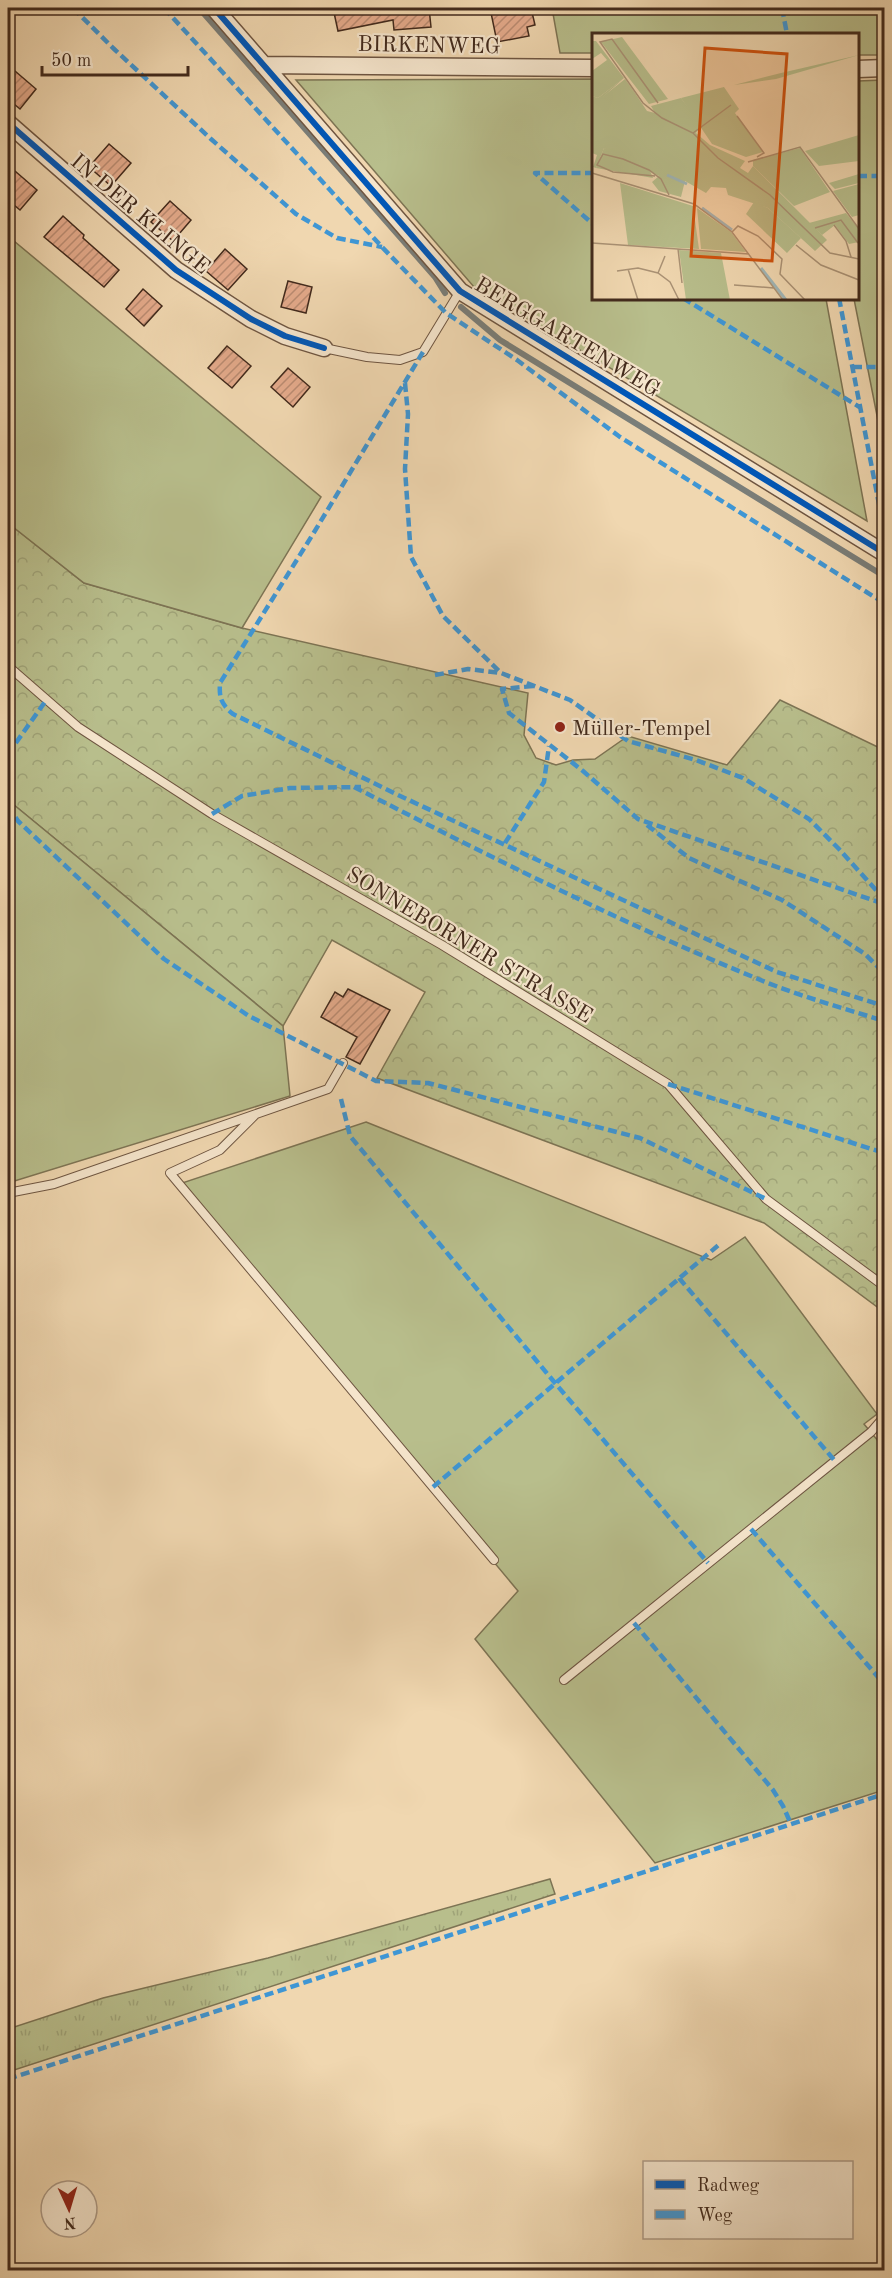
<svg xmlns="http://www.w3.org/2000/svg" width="892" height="2278" viewBox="0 0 892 2278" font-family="'Old Standard TT',serif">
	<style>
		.grass { fill: url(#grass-tufts); stroke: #7d7454; stroke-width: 1.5 }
		.forest { fill: url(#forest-crowns); stroke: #7d7454; stroke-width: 1.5 }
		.green { fill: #b8be8c; stroke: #7d7454; stroke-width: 1.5 }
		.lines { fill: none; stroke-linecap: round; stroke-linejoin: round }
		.stream { stroke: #7a7e79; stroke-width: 6 }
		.building { fill: url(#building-hatch); stroke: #422a1c; stroke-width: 1.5 }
		.lane-casing { stroke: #6e5541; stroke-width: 10 }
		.street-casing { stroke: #6e5541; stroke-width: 19 }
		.lane { stroke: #f5e5cc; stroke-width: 8 }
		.street { stroke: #f5e5cc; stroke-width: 16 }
		.quiet { stroke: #3f96d4; stroke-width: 4.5; stroke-dasharray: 9 4.5; stroke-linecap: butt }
		.cycleway-casing { stroke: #f5e5cc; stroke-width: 10 }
		.cycleway { stroke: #0057b8; stroke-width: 6 }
		.poi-dot { fill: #8f2418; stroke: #f5e5cc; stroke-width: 2 }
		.labels { text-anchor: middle; stroke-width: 4.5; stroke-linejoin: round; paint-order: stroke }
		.street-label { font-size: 22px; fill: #422a1c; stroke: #f5e5cc }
		.poi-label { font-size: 22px; fill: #422a1c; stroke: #f5e5cc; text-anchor: start }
		.inset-river { fill: none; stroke: #a0b6b7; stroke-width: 3 }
		.inset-road { fill: none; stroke: #aa9275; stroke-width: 1.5 }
		.view { fill: #cf520e; fill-opacity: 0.15; stroke: #cf520e; stroke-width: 3 }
		.inset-edge { fill: none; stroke: #422a1c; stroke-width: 3 }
	</style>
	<defs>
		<pattern id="grass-tufts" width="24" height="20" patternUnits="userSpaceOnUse" patternTransform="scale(1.5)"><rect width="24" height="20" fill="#b8be8c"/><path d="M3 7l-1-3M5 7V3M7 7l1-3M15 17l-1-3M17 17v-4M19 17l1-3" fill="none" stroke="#9fa378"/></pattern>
		<pattern id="forest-crowns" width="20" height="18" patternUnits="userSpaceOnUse" patternTransform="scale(1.5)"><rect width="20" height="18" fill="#b8be8c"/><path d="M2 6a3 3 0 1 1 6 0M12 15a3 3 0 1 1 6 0" fill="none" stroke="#9fa378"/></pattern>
		<pattern id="building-hatch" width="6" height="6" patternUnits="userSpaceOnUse" patternTransform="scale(1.5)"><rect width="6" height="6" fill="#e4aa8b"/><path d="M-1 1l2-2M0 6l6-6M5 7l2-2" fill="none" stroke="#ba8b71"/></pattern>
	</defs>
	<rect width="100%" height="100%" fill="#f0d7b0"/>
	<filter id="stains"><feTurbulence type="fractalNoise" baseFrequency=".00333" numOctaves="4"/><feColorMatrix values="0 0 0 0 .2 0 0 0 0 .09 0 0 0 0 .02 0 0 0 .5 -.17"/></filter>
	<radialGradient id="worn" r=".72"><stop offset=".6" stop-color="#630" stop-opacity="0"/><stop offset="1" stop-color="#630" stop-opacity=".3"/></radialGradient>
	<path class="grass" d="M550 1879 555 1894 8 2072V2029L103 1998 268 1958Z"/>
	<path class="forest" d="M8 523 84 583 242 628 528 693 524 735 536 758 556 765 573 760 595 759 628 736 727 765 780 700 884 750V1312L764 1223 377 1078 425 992 332 940 283 1026 8 800Z"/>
	<path class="green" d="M552 8H884V55H858V34H594L593 53H560Z
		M593 79 594 298 826 299 867 521 474 287 296 80Z
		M884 80V451L854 299 858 298V81Z
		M8 236 321 497 242 628 84 583 8 523Z
		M8 800 283 1026 290 1096 8 1183Z
		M366 1122 711 1260 745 1237 877 1414 864 1424 884 1448V1790L655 1863 475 1639 518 1591 179 1184Z"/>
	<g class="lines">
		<path class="stream" d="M199 8 435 277 445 293
			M461 307 500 340 884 576"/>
	</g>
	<path class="building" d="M333 8H429L431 27 394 30 393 20 338 31Z
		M490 8H531L535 25 527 27 529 36 497 42Z
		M8 65 36 89 20 109 8 99Z
		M109 144 131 163 111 186 89 167Z
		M8 165 37 190 20 210 8 200Z
		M170 201 191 220 173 241 151 222Z
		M63 216 84 235 83 238 119 270 104 287 44 237Z
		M225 249 247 269 228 290 206 271Z
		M288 281 312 287 306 313 281 307Z
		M143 289 162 306 144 326 126 309Z
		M227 346 251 366 232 388 208 368Z
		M288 368 310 387 293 407 271 387Z
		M348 989 390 1010 360 1064 346 1057 357 1037 321 1017 335 992 343 997Z"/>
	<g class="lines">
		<g class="lane-casing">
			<path id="lane" d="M324 348 367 357 400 360 423 352 460 291
				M8 666 78 727 212 814 442 945 668 1084 766 1199 884 1286
				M255 1115 220 1150 170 1173 494 1560
				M8 1193 54 1184 328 1089 343 1063
				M564 1680 871 1432 884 1417"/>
		</g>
		<g class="street-casing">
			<path id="street" d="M214 8 460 291 884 553
				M263 65 594 68
				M858 69 884 68
				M8 123 176 270 251 319 285 336 324 348"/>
		</g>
		<use href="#lane" class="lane"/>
		<use href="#street" class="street"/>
		<path class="quiet" d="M73 8 113 48 211 139 296 214 337 238 382 247
			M164 8 382 247 446 313 517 360 620 437 884 603
			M782 8 787 34
			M594 173H535L594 225
			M858 176H884
			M683 298 861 408
			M839 298 884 530
			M423 352 313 534 220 683C219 698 221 704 233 714L396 794 777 972 884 1006
			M853 367H884
			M405 383 408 414 405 469 411 557 443 616 501 673
			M8 399 11 401
			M435 675 468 669 501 673 570 700 628 741 696 760 743 778 809 819 839 849 884 899
			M533 686 502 689 509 713 583 771 638 819 884 904
			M8 754 47 699
			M354 787C489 856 627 926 768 983 806 998 846 1009 884 1021
			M8 806 18 821 164 959 249 1016 376 1081 428 1083 640 1138 766 1199
			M212 814 242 796 290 788 361 787
			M647 825 689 858 782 900 865 954 884 973
			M8 835H10
			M505 843 544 782 549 746
			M668 1084 884 1153
			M341 1099 350 1136 555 1383 708 1563
			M679 1278 835 1461
			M433 1487 721 1243
			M751 1529 884 1684
			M634 1623 773 1790 783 1806 791 1824
			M8 2079 884 1794"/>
		<g class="cycleway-casing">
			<path id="cycleway" d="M214 8 460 291 884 553
				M8 123 176 270 251 319 285 336 324 348"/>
		</g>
		<use href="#cycleway" class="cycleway"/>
	</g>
	<circle class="poi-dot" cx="560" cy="727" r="6"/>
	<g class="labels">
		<g class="street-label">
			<text transform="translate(429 44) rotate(1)" y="8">BIRKENWEG</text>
			<text transform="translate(141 213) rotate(40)" y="8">IN DER KLINGE</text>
			<text transform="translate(568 336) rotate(31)" y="8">BERGGARTENWEG</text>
			<text transform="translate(470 944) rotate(31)" y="8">SONNEBORNER STRASSE</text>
		</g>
		<g class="poi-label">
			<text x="572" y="735">Müller-Tempel</text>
		</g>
	</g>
	<g transform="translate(592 33)">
		<rect width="267" height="267" fill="#f0d7b0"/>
		<path d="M0 8H4L32 45 6 65 0 63V38L15 27 9 20 0 26ZM267 22 184 46 142 52 189 40ZM267 102V128L227 133 213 118ZM267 141V150L243 156 237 150Z" fill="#b8be8c"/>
		<path d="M32 45 10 65 41 57 55 78 63 80 59 73 89 65 109 92 104 100 118 112 153 128 148 135 156 140 161 133 235 207 223 218 176 175 136 162 134 155 119 154 114 160 93 148 89 164 67 158 60 149 67 143 12 115 4 135 1 134 5 122 0 120V63L6 65Z" fill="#b8be8c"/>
		<path d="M30 4 76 66 57 71 9 9ZM33 46 41 57 28 69 9 65ZM132 54 147 76 143 80 171 119 154 124 120 111 89 65ZM12 115 35 120 56 133 61 145 4 135ZM208 115 238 159 202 173 161 133V127ZM28 150 101 173 107 216 36 212ZM267 151V182L260 184 241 158ZM162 169 176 175 209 205 195 220 154 181ZM105 175 139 199 154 219 109 216ZM254 180 267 196V209L257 211 243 192 230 202 217 190ZM87 217 129 220 138 267H94Z" fill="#b8be8c"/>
		<path class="inset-river" d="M75 142 95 151M110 175 140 197M169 235 194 267"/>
		<path class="inset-road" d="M66 70 20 6 8 9 51 70 70 85 101 100 126 125 178 162 238 220 267 226M145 83 172 120 165 124M101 100 139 72M156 129 208 114 267 196M0 140 102 171 140 199 191 267M63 143 21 139 5 132 11 121 31 126 57 137 69 146 77 162M242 192 254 208 259 224M223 195 249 187 266 210M140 199 146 193 166 203 190 226 188 241 213 267M0 210 157 221M204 212 229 232 267 247M86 216 90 250M36 236 46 267M25 238 46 235 66 240 78 249 87 267M66 240 73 223M142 252 182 255"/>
		<path class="view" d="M113 15 195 21 180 228 99 223Z"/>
		<rect width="267" height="267" class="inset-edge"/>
	</g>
	<rect width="892" height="2278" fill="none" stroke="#f0d7b0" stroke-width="30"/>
	<rect x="9" y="9" width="874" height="2260" fill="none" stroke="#422a1c" stroke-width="3"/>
	<rect x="15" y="15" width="862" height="2248" fill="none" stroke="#422a1c" stroke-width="1.5"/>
	<rect x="643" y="2161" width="210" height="78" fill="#f5e5cc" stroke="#ad9a86" stroke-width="1.5"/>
	<rect x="655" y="2180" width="30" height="9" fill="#0057b8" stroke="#ad9a86" stroke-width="1.5"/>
	<text x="697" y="2191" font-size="18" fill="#422a1c">Radweg</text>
	<rect x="655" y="2210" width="30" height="9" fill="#3f96d4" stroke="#ad9a86" stroke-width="1.5"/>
	<text x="697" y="2221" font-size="18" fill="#422a1c">Weg</text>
	<g transform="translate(69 2209) rotate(176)"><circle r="28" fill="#f5e5cc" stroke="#ad9a86" stroke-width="1.5"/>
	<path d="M0-4.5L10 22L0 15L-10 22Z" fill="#8f2418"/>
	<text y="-9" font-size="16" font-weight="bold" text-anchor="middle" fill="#422a1c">N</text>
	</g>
	<path d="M42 66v9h146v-9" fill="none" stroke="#422a1c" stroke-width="3"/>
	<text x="51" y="66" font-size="18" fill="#422a1c" stroke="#f5e5cc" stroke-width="4.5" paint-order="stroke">50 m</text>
	<rect width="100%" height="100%" filter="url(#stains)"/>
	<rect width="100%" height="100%" fill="url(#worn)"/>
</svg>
